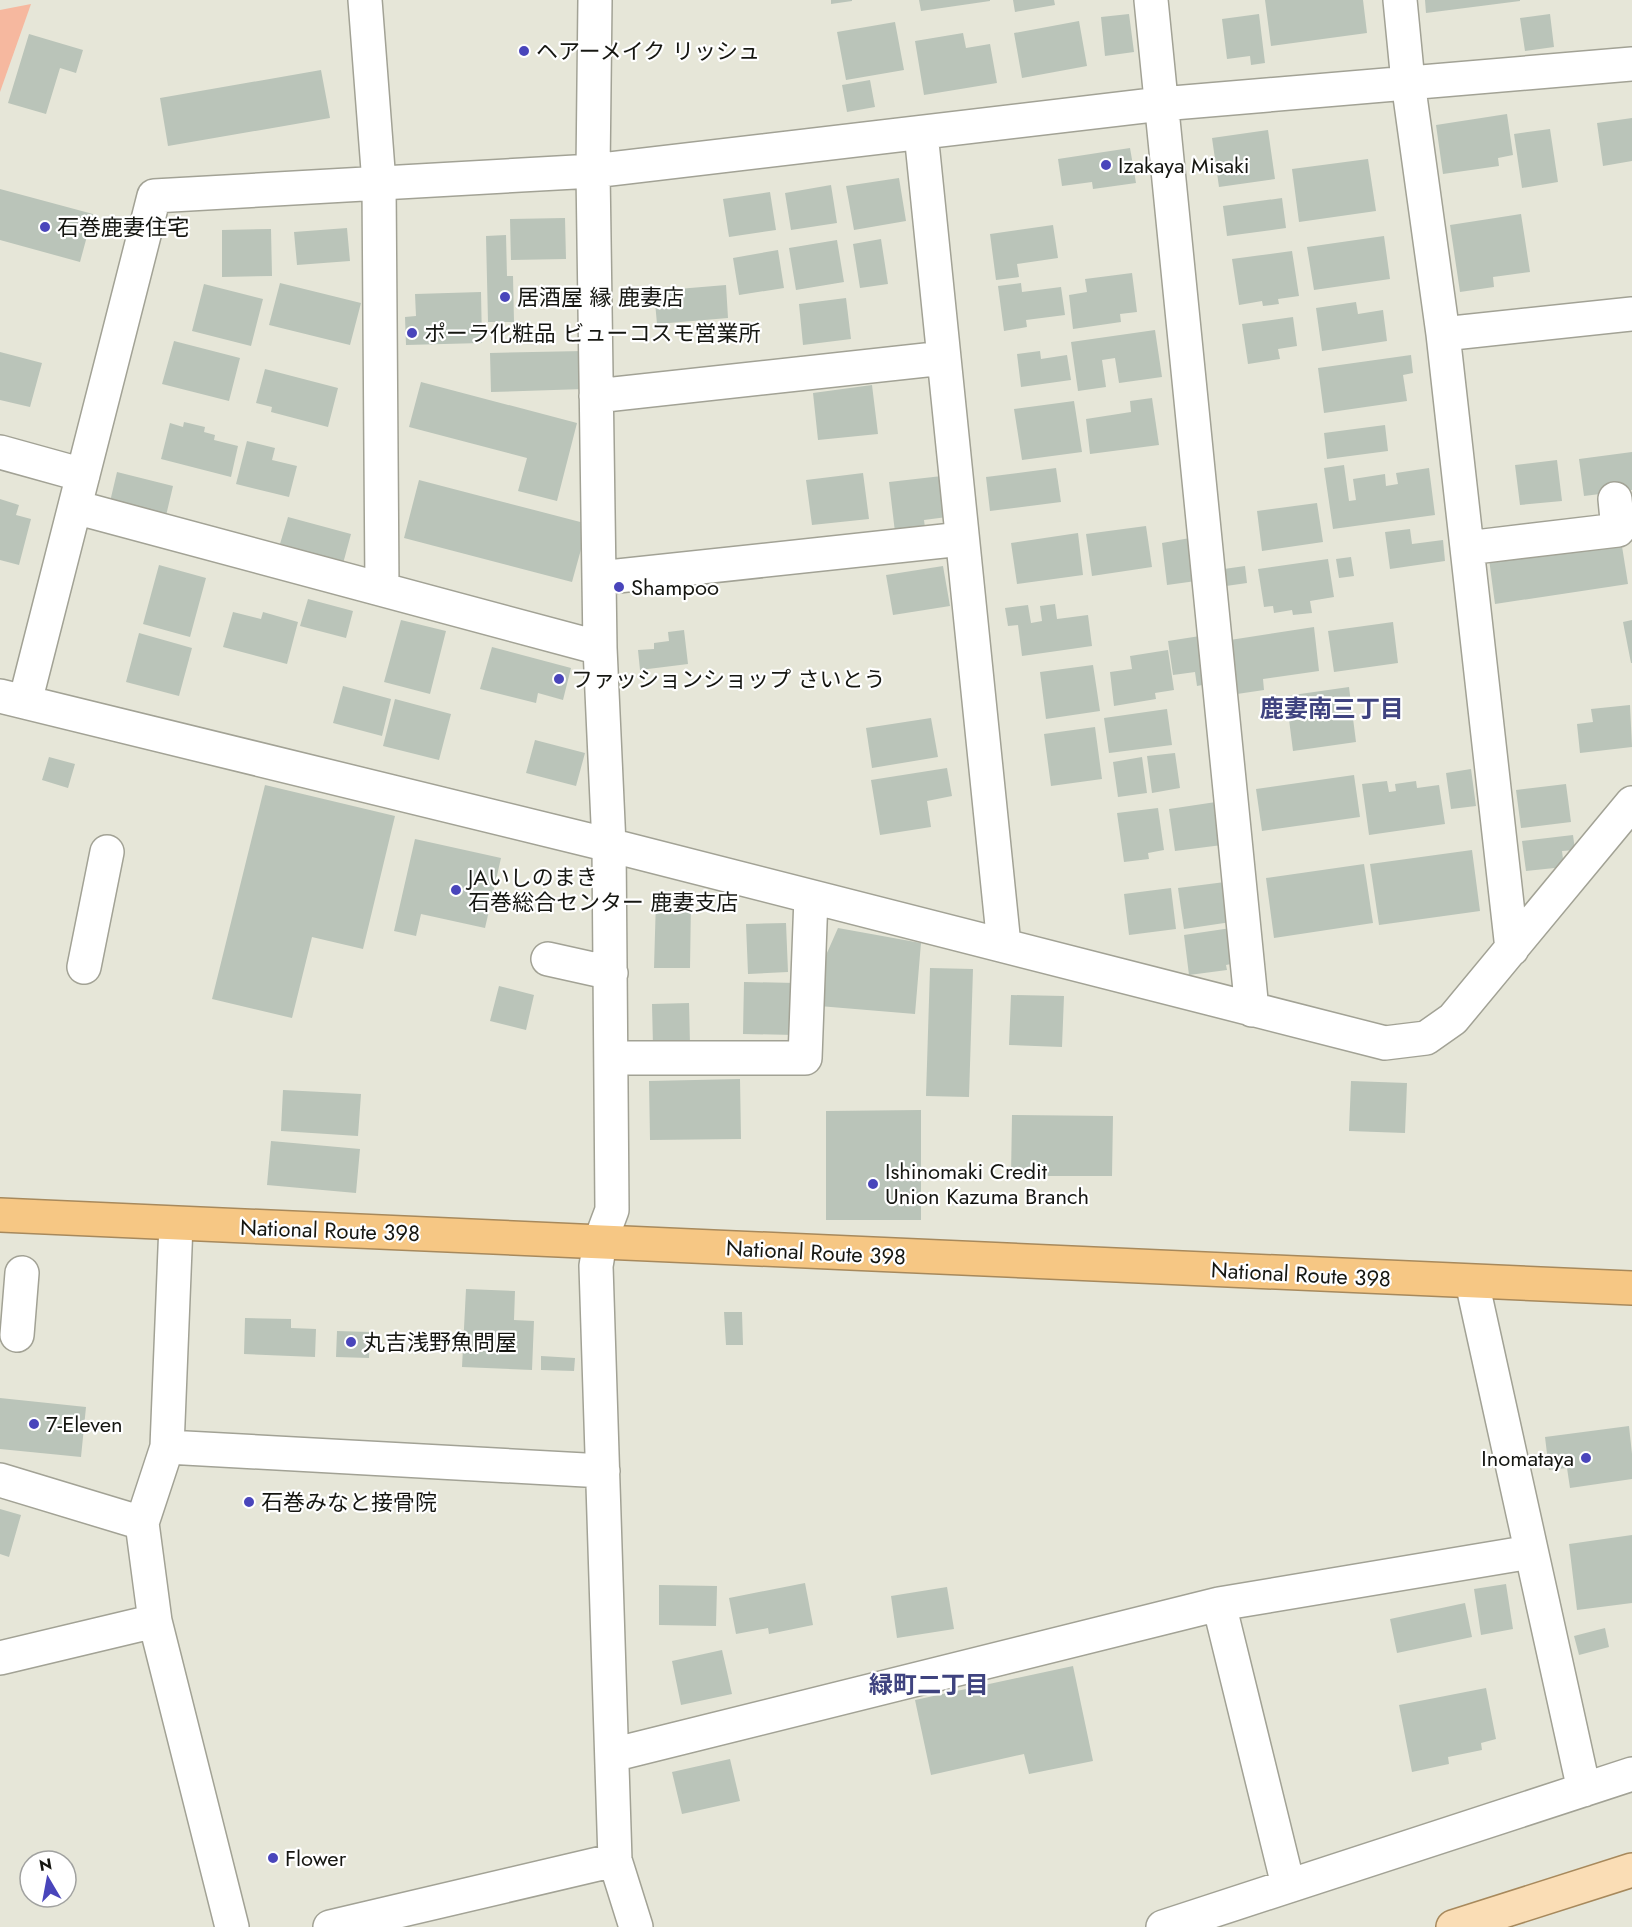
<svg xmlns="http://www.w3.org/2000/svg" width="1632" height="1927" viewBox="0 0 1632 1927" font-family="Jost,'Noto Sans JP',sans-serif">
	<style>
		.green { fill: #f6b89f }
		.building { fill: #bac4b9 }
		.lines { fill: none; stroke-linecap: round; stroke-linejoin: round }
		.minor-casing { stroke: #a2a295; stroke-width: 36 }
		.major-casing { stroke: #a7895c; stroke-width: 36 }
		.highway-casing { stroke: #a7895c; stroke-width: 36 }
		.minor { stroke: #fff; stroke-width: 33 }
		.major { stroke: #faddb5; stroke-width: 33 }
		.highway { stroke: #f6c784; stroke-width: 33 }
		.poi-dot { fill: #4945bb; stroke: #fff; stroke-width: 2 }
		.labels { text-anchor: middle; stroke-width: 4.5; stroke-linejoin: round; paint-order: stroke }
		.poi-label { font-size: 22px; fill: #151611; stroke: #fff; text-anchor: start }
		.street-label { font-size: 22px; fill: #151611; stroke: #fff }
		.neighbourhood-label { font-size: 24px; font-weight: bold; fill: #3f437f; stroke: #fff }
	</style>
	<rect width="100%" height="100%" fill="#e6e6d8"/>
	<path class="green" d="M31 4 0 92V10Z"/>
	<path class="building" d="M831 0H852V1L831 4Z
		M919 0H990V1L921 11Z
		M1013 0H1054L1055 5 1015 12Z
		M1265 0H1363L1367 33 1271 46Z
		M1425 0H1520V1L1426 13Z
		M1129 14 1134 52 1105 56 1101 17Z
		M1259 14 1265 63 1251 65 1250 56 1227 59 1222 19Z
		M1550 14 1554 47 1525 51 1520 18Z
		M1079 21 1087 66 1022 78 1014 33Z
		M895 22 904 70 846 80 837 32Z
		M963 33 966 48 990 44 997 83 924 95 915 41Z
		M29 34 83 50 76 73 60 68 46 114 8 103Z
		M321 70 330 118 168 146 160 98Z
		M870 80 875 107 847 112 842 85Z
		M1507 114 1513 155 1498 158 1499 166 1443 174 1436 125Z
		M1632 118V161L1603 166 1597 123Z
		M1550 129 1558 182 1522 188 1514 134Z
		M1268 130 1275 179 1219 187 1212 138Z
		M1130 148 1136 183 1093 189 1092 182 1062 186 1058 159Z
		M1368 159 1376 211 1299 222 1292 169Z
		M899 178 906 221 854 230 846 186Z
		M831 185 837 223 791 230 785 193Z
		M0 189 93 214 80 262 0 240Z
		M770 192 776 230 729 237 723 199Z
		M1282 198 1286 228 1227 236 1223 206Z
		M1521 214 1530 272 1493 277 1494 287 1460 292 1450 225Z
		M565 218 566 259 511 260 510 219Z
		M1053 225 1058 258 1017 264 1019 277 996 280 990 234Z
		M347 228 350 261 297 265 294 232Z
		M271 229 272 276 222 277V230Z
		M506 235 507 276H513L514 322H488L486 236Z
		M1384 236 1390 279 1314 290 1307 247Z
		M881 239 888 284 860 288 853 244Z
		M837 240 844 282 796 290 789 248Z
		M778 250 784 288 739 295 733 258Z
		M1292 251 1299 296 1278 299 1279 304 1263 306 1262 301 1239 305 1232 259Z
		M1132 273 1137 312 1120 314 1121 322 1073 329 1069 295 1087 292 1085 279Z
		M280 283 361 303 350 345 269 325Z
		M1021 283 1022 292 1061 287 1065 315 1026 320 1027 327 1004 331 998 286Z
		M204 284 263 299 251 346 192 331Z
		M726 285 728 318 657 324 654 291Z
		M481 292 482 343 406 345 405 317 416 316 415 294Z
		M846 298 851 339 803 345 799 304Z
		M1356 302 1358 314 1383 310 1387 341 1322 351 1316 308Z
		M1293 317 1297 346 1278 349 1280 359 1248 364 1242 324Z
		M1155 330 1162 377 1119 383 1115 358 1102 360 1106 387 1078 391 1071 342Z
		M174 341 240 358 229 401 162 384Z
		M583 351 584 389 491 392 490 353Z
		M1040 351 1041 359 1067 355 1071 380 1021 387 1017 354Z
		M0 352 42 363 30 407 0 400Z
		M1411 355 1413 373 1403 375 1407 401 1324 413 1318 368Z
		M265 369 338 388 328 427 271 412 272 407 256 403Z
		M421 382 577 423 557 501 518 491 527 458 409 427Z
		M872 385 878 434 818 440 813 393Z
		M1152 398 1159 445 1090 454 1086 419 1131 412 1130 401Z
		M1074 401 1082 452 1022 460 1014 409Z
		M184 422 205 427 204 432 215 435 214 440 238 446 231 477 161 459 170 423 183 427Z
		M1385 425 1388 451 1327 459 1324 433Z
		M247 441 275 448 272 460 297 466 289 497 236 484Z
		M1632 452V490L1584 496 1579 459Z
		M1557 460 1562 501 1520 505 1515 465Z
		M1344 465 1349 501 1356 500 1353 479 1385 474 1386 486 1398 484 1396 473 1429 468 1435 515 1333 529 1324 468Z
		M1056 468 1061 502 990 511 986 477Z
		M117 472 173 486 165 520 109 506Z
		M863 473 869 519 812 525 806 480Z
		M942 476 947 517 924 520 925 528 895 532 889 482Z
		M419 480 588 524 572 582 404 538Z
		M0 499 19 505 16 515 31 519 19 565 0 560Z
		M1317 503 1323 542 1262 551 1257 511Z
		M288 517 351 534 341 571 277 554Z
		M1146 526 1152 567 1092 576 1086 534Z
		M1410 529 1412 544 1443 540 1445 561 1390 569 1385 532Z
		M1078 533 1083 575 1017 584 1011 543Z
		M1190 538 1196 581 1167 585 1162 543Z
		M1621 540 1628 584 1495 604 1489 559Z
		M1351 557 1354 576 1339 578 1336 559Z
		M1328 559 1334 597 1310 601 1312 613 1293 615 1292 610 1274 613 1273 606 1264 607 1258 569Z
		M159 565 206 578 190 637 143 624Z
		M943 566 950 606 893 615 886 575Z
		M1245 566 1247 583 1226 586 1224 569Z
		M308 599 353 611 346 638 300 626Z
		M1055 604 1057 619 1088 615 1092 646 1022 656 1018 625 1008 626 1005 608 1028 605 1031 623 1042 621 1040 606Z
		M233 612 261 619 263 612 298 622 287 664 223 647Z
		M401 620 446 631 430 694 384 682Z
		M1632 620V663H1631L1623 622Z
		M1393 622 1398 663 1334 672 1328 631Z
		M1314 627 1319 671 1263 679 1264 690 1237 694 1230 640Z
		M684 630 688 664 640 670 638 650 654 649V643L669 641 668 632Z
		M139 633 192 648 179 696 126 682Z
		M1200 636 1207 684 1197 686 1195 672 1173 675 1168 641Z
		M492 647 571 668 563 700 538 693 536 703 480 689Z
		M1168 650 1174 690 1155 693 1156 699 1114 706 1110 672 1132 669 1130 656Z
		M1093 665 1100 711 1046 719 1040 672Z
		M343 686 391 699 382 736 333 723Z
		M1349 687 1356 742 1293 751 1286 696Z
		M395 699 451 714 439 760 383 746Z
		M1630 705 1632 747 1580 753 1577 724 1593 722 1591 709Z
		M1167 709 1172 745 1109 753 1104 718Z
		M931 718 938 757 872 768 866 728Z
		M1095 727 1102 779 1051 786 1044 734Z
		M535 740 585 753 576 786 526 773Z
		M1175 753 1180 788 1152 793 1147 756Z
		M49 757 75 764 68 788 42 780Z
		M1142 757 1147 793 1118 797 1113 762Z
		M947 768 952 796 927 801 931 827 880 835 871 780Z
		M1471 769 1476 806 1451 809 1446 773Z
		M1354 775 1360 817 1262 831 1256 789Z
		M1387 781 1389 792 1396 791 1395 784 1416 781 1417 788 1439 785 1445 824 1369 835 1362 784Z
		M1566 784 1571 822 1521 828 1516 790Z
		M265 785 395 816 363 949 312 937 292 1018 212 999Z
		M1216 802 1222 845 1175 851 1169 809Z
		M1158 808 1164 850 1148 853 1149 859 1124 862 1117 813Z
		M1573 835 1575 850 1562 851 1564 867 1526 871 1522 841Z
		M415 839 501 858 485 928 421 914 416 936 394 931Z
		M1472 850 1480 911 1379 925 1370 864Z
		M1364 864 1373 923 1274 938 1266 878Z
		M1225 882 1231 922 1184 929 1178 888Z
		M1171 888 1176 929 1129 935 1124 894Z
		M656 899 691 900 690 968H654Z
		M786 923 788 972 748 974 746 924Z
		M838 928 921 943 915 1014 819 1006V971Z
		M1231 928 1236 963 1226 965 1227 970 1189 975 1184 935Z
		M930 968 973 969 969 1097 926 1096Z
		M744 982 796 983 795 1035 743 1034Z
		M499 986 534 995 526 1030 490 1021Z
		M1011 995 1064 996 1062 1047 1009 1045Z
		M689 1003 690 1044 653 1046 652 1004Z
		M740 1079 741 1139 650 1140 649 1081Z
		M1351 1081 1407 1083 1405 1133 1349 1131Z
		M283 1090 361 1094 358 1136 281 1131Z
		M921 1110V1220H826V1111Z
		M1012 1115 1113 1116 1112 1176H1011Z
		M271 1141 360 1149 356 1193 267 1185Z
		M466 1289 515 1291 514 1320 534 1321 532 1370 462 1367Z
		M724 1312H742L743 1345H726Z
		M245 1318 291 1319V1328L316 1329 315 1357 244 1354Z
		M337 1331 370 1332 369 1358 336 1357Z
		M541 1356 575 1358 574 1371 541 1370Z
		M0 1398 86 1407 81 1457 0 1449Z
		M1629 1426 1632 1454V1479L1570 1488 1567 1468 1549 1470 1545 1437Z
		M0 1509 21 1515 9 1557 0 1554Z
		M1632 1535V1603L1577 1610 1569 1544Z
		M805 1583 813 1625 769 1634 768 1628 736 1634 729 1598Z
		M1506 1584 1513 1629 1481 1635 1474 1589Z
		M659 1585 717 1586 716 1626 659 1625Z
		M947 1587 954 1629 897 1638 891 1596Z
		M1465 1603 1472 1637 1397 1653 1390 1619Z
		M1605 1628 1609 1647 1579 1655 1574 1636Z
		M722 1650 732 1694 681 1705 672 1661Z
		M1073 1666 1093 1761 1029 1774 1024 1754 931 1775 915 1700Z
		M1486 1688 1496 1739 1481 1743 1482 1750 1448 1757 1449 1764 1412 1772 1399 1705Z
		M730 1759 740 1801 682 1814 672 1772Z"/>
	<g class="lines">
		<g class="minor-casing">
			<path id="minor" d="M365 0 379 183 382 588
				M595 0 593 171 600 648 609 845 612 1210 600 1242 596 1266 615 1860 636 1927
				M1151 0 1252 1010
				M1400 0 1408 82 1443 334 1512 949
				M921 133 1004 945
				M1443 334 1632 314
				M596 396 944 358
				M0 452 83 475
				M75 507 600 648
				M1467 548 1618 530 1615 499
				M599 578 962 539
				M0 696 609 845 1385 1043 1426 1038 1453 1019 1632 803
				M25 702 154 196 593 171 1161 104 1632 64
				M548 959 611 973
				M84 967 107 852
				M611 1058H805L811 897
				M176 1224 167 1447 142 1523 155 1621 232 1927
				M1472 1282 1584 1790
				M17 1335 22 1273
				M167 1447 603 1471
				M0 1480 142 1523
				M1219 1604 1288 1885
				M0 1658 155 1621
				M612 1755 1219 1604 1531 1552
				M330 1927 615 1860
				M1163 1927 1632 1774"/>
		</g>
		<g class="major-casing">
			<path id="major" d="M1453 1927 1632 1870"/>
		</g>
		<g class="highway-casing">
			<path id="highway" d="M0 1215 1632 1288"/>
		</g>
		<use href="#minor" class="minor"/>
		<use href="#major" class="major"/>
		<use href="#highway" class="highway"/>
	</g>
	<g class="poi-dot">
		<circle cx="524" cy="51" r="6"/>
		<circle cx="1106" cy="165" r="6"/>
		<circle cx="45" cy="227" r="6"/>
		<circle cx="505" cy="297" r="6"/>
		<circle cx="412" cy="333" r="6"/>
		<circle cx="619" cy="587" r="6"/>
		<circle cx="559" cy="679" r="6"/>
		<circle cx="456" cy="890" r="6"/>
		<circle cx="873" cy="1184" r="6"/>
		<circle cx="351" cy="1342" r="6"/>
		<circle cx="34" cy="1424" r="6"/>
		<circle cx="1586" cy="1458" r="6"/>
		<circle cx="249" cy="1502" r="6"/>
		<circle cx="273" cy="1858" r="6"/>
	</g>
	<g class="labels">
		<g class="poi-label">
			<text x="536" y="59">ヘアーメイク リッシュ</text>
			<text x="1118" y="173">Izakaya Misaki</text>
			<text x="57" y="235">石巻鹿妻住宅</text>
			<text x="517" y="305">居酒屋 縁 鹿妻店</text>
			<text x="424" y="341">ポーラ化粧品 ビューコスモ営業所</text>
			<text x="631" y="595">Shampoo</text>
			<text x="571" y="687">ファッションショップ さいとう</text>
			<text x="468" y="885">JAいしのまき<tspan x="468" dy="25">石巻総合センター 鹿妻支店</tspan></text>
			<text x="885" y="1179">Ishinomaki Credit<tspan x="885" dy="25">Union Kazuma Branch</tspan></text>
			<text x="363" y="1350">丸吉浅野魚問屋</text>
			<text x="46" y="1432">7-Eleven</text>
			<text x="1574" y="1466" text-anchor="end">Inomataya</text>
			<text x="261" y="1510">石巻みなと接骨院</text>
			<text x="285" y="1866">Flower</text>
		</g>
		<g class="street-label">
			<text transform="translate(330 1230) rotate(2)" y="8">National Route 398</text>
			<text transform="translate(816 1252) rotate(3)" y="8">National Route 398</text>
			<text transform="translate(1301 1274) rotate(3)" y="8">National Route 398</text>
		</g>
		<g class="neighbourhood-label">
			<text x="1332" y="717">鹿妻南三丁目</text>
			<text x="929" y="1693">緑町二丁目</text>
		</g>
	</g>
	<g transform="translate(48 1879) rotate(350)"><circle r="28" fill="#ffffff" stroke="#a1a2a0" stroke-width="1.5"/>
	<path d="M0-4.5L10 22L0 15L-10 22Z" fill="#4945bb"/>
	<text y="-9" font-size="16" font-weight="bold" text-anchor="middle" fill="#151611">N</text>
	</g>
</svg>
